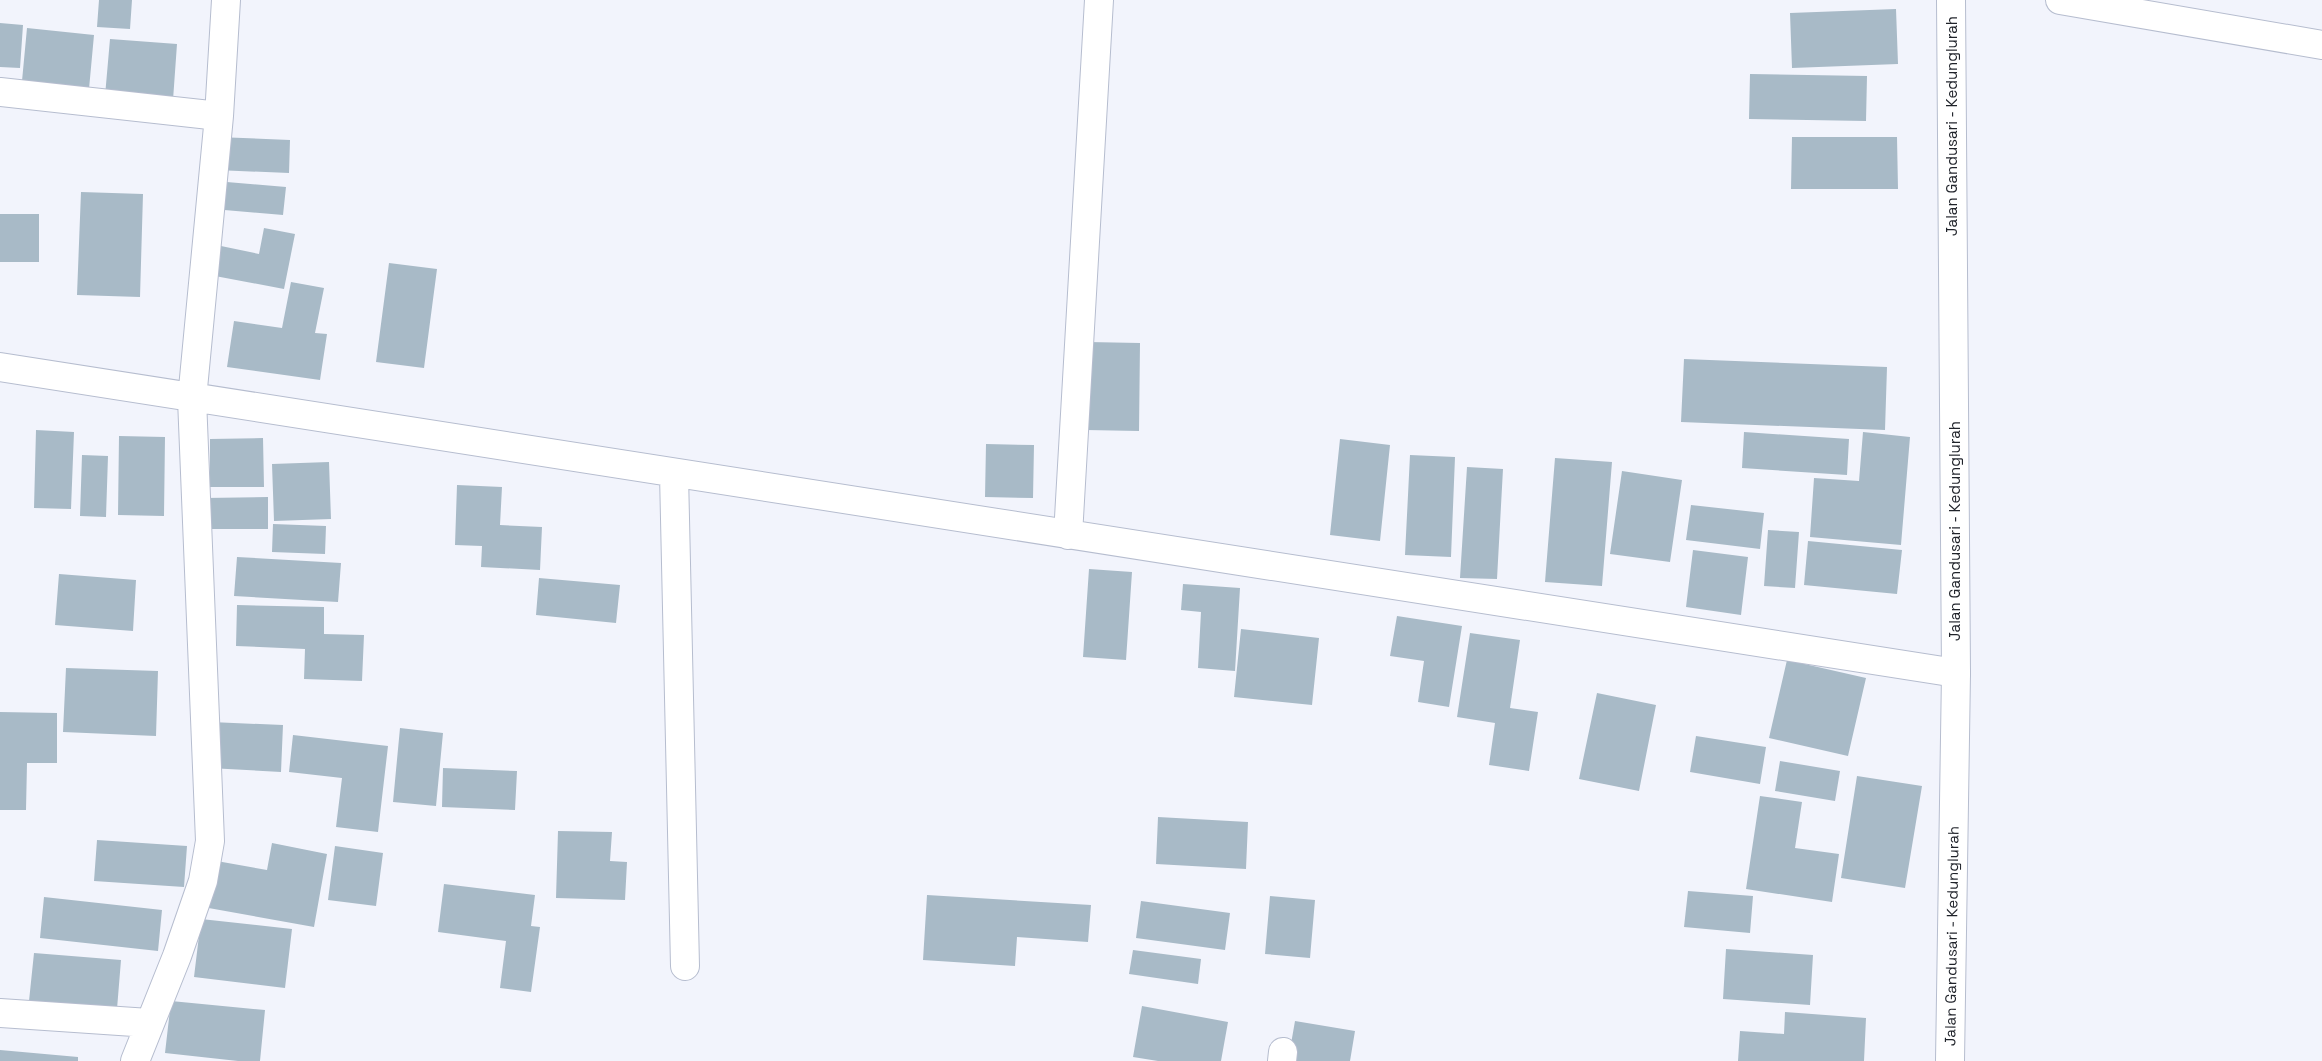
<svg xmlns="http://www.w3.org/2000/svg" width="2322" height="1061" viewBox="0 0 2322 1061" font-family="'Space Grotesk',sans-serif">
	<style>
		.building { fill: #a8bac7 }
		.lines { fill: none; stroke-linecap: round; stroke-linejoin: round }
		.minor-casing { stroke: #b6bdcf; stroke-width: 30 }
		.tertiary-casing { stroke: #b6bdcf; stroke-width: 30 }
		.minor { stroke: #fff; stroke-width: 28 }
		.tertiary { stroke: #fff; stroke-width: 28 }
		.labels { text-anchor: middle; stroke-width: 4; stroke-linejoin: round; paint-order: stroke }
		.street-label { font-size: 15px; fill: #1f2229; stroke: #fff }
	</style>
	<rect width="100%" height="100%" fill="#f2f4fc"/>
	<path class="building" d="M99 0H132L130 29 97 27Z
		M1896 9 1898 64 1792 68 1790 13Z
		M0 23 23 25 20 68 0 67Z
		M27 28 94 35 89 89 22 81Z
		M110 39 177 44 173 100 105 96Z
		M1750 74 1867 76 1866 121 1749 119Z
		M217 137 290 140 289 173 216 170Z
		M1792 137H1897L1898 189H1791Z
		M215 181 286 187 283 215 213 209Z
		M81 192 143 194 140 297 77 295Z
		M0 214H39V262H0Z
		M264 228 295 234 284 289 215 276 221 246 259 254Z
		M389 263 437 269 424 368 376 362Z
		M291 282 324 288 315 333 327 334 320 380 227 367 234 321 282 328Z
		M1088 342 1140 343 1139 431 1086 430Z
		M1684 359 1887 367 1885 430 1681 422Z
		M36 430 74 432 71 509 34 508Z
		M1744 432 1849 439 1847 475 1742 468Z
		M1863 432 1910 437 1901 545 1810 537 1814 478 1859 481Z
		M119 436 165 437 164 516 118 515Z
		M263 438 264 487H210V439Z
		M1340 439 1390 445 1380 541 1330 535Z
		M986 444 1034 445 1033 498 985 497Z
		M82 455 108 456 106 517 80 516Z
		M1410 455 1455 457 1451 557 1405 555Z
		M1555 458 1612 462 1602 586 1545 582Z
		M329 462 331 519 274 521 272 464Z
		M1467 467 1503 469 1497 579 1460 578Z
		M1622 471 1682 480 1670 562 1610 554Z
		M457 485 502 487 500 525 542 527 540 570 481 567 482 546 455 545Z
		M268 497V529H205V498Z
		M1691 505 1764 513 1760 549 1686 540Z
		M273 524 326 526 325 554 272 552Z
		M1768 530 1799 532 1795 588 1764 586Z
		M1808 541 1902 550 1897 594 1804 585Z
		M1693 550 1748 557 1741 615 1686 607Z
		M237 557 341 563 338 602 234 596Z
		M1089 569 1132 572 1126 660 1083 657Z
		M59 574 136 580 133 631 55 625Z
		M539 578 620 585 616 623 536 615Z
		M1183 584 1240 588 1235 671 1198 668 1201 612 1181 610Z
		M237 605 324 607V634L364 635 362 681 304 679 305 649 236 646Z
		M1397 616 1462 626 1449 707 1418 702 1424 661 1390 656Z
		M1241 629 1319 638 1312 705 1234 697Z
		M1470 633 1520 640 1510 708 1538 712 1529 771 1489 765 1495 723 1457 717Z
		M1787 660 1866 678 1848 756 1769 738Z
		M66 668 158 671 156 736 63 732Z
		M1597 693 1656 705 1639 791 1579 779Z
		M0 712 57 713V763H27L26 810H0Z
		M211 722 283 725 281 772 209 768Z
		M400 728 443 733 436 806 393 802Z
		M293 735 388 746 378 832 336 827 342 778 289 772Z
		M1696 736 1766 747 1760 784 1690 772Z
		M1780 761 1840 771 1835 801 1775 791Z
		M443 768 517 771 515 810 442 807Z
		M1857 776 1922 786 1905 888 1841 878Z
		M1760 796 1802 802 1795 848 1839 854 1832 902 1746 889Z
		M1158 817 1248 822 1246 869 1156 864Z
		M558 831 612 832 610 861 627 862 625 900 556 898Z
		M97 840 187 846 184 887 94 881Z
		M272 843 327 854 314 927 203 907 211 860 267 870Z
		M335 846 383 853 376 906 328 900Z
		M444 884 535 895 531 926 540 927 531 992 500 988 506 941 438 932Z
		M1688 891 1753 896 1750 933 1684 927Z
		M927 895 1091 905 1088 942 1017 937 1015 966 923 960Z
		M1270 896 1315 900 1310 958 1265 954Z
		M44 897 162 910 158 951 40 938Z
		M1141 901 1230 913 1225 950 1136 938Z
		M201 919 292 929 285 988 194 977Z
		M1726 949 1813 955 1810 1005 1723 999Z
		M1133 950 1201 959 1198 984 1129 974Z
		M34 953 121 960 117 1009 29 1001Z
		M171 1001 265 1010 260 1061H238L165 1053Z
		M1142 1006 1228 1022 1221 1061H1158L1133 1057Z
		M1785 1012 1866 1018 1864 1061H1738L1740 1031 1784 1034Z
		M1295 1021 1355 1031 1350 1061H1288Z
		M0 1050 78 1057V1061H0Z"/>
	<g class="lines">
		<g class="minor-casing">
			<path id="minor" d="M2060 0 2322 45
				M0 92 219 116
				M0 367 1956 673
				M674 474 685 966
				M1068 535 1099 0
				M0 1013 149 1023
				M135 1061 177 956 203 881 210 841 192 399 219 116 226 0
				M1282 1061 1283 1052"/>
		</g>
		<g class="tertiary-casing">
			<g id="tertiary">
				<path id="s1" d="M1950 1061 1956 673 1951 0"/>
			</g>
		</g>
		<use href="#minor" class="minor"/>
		<use href="#tertiary" class="tertiary"/>
	</g>
	<g class="labels">
		<g class="street-label">
			<text transform="translate(1952 126) rotate(-90)" y="5">Jalan Gandusari - Kedunglurah</text>
			<text transform="translate(1955 531) rotate(-90)" y="5">Jalan Gandusari - Kedunglurah</text>
			<text dy="5" stroke="none"><textPath href="#s1" startOffset="125">Jalan Gandusari - Kedunglurah</textPath></text>
		</g>
	</g>
</svg>
